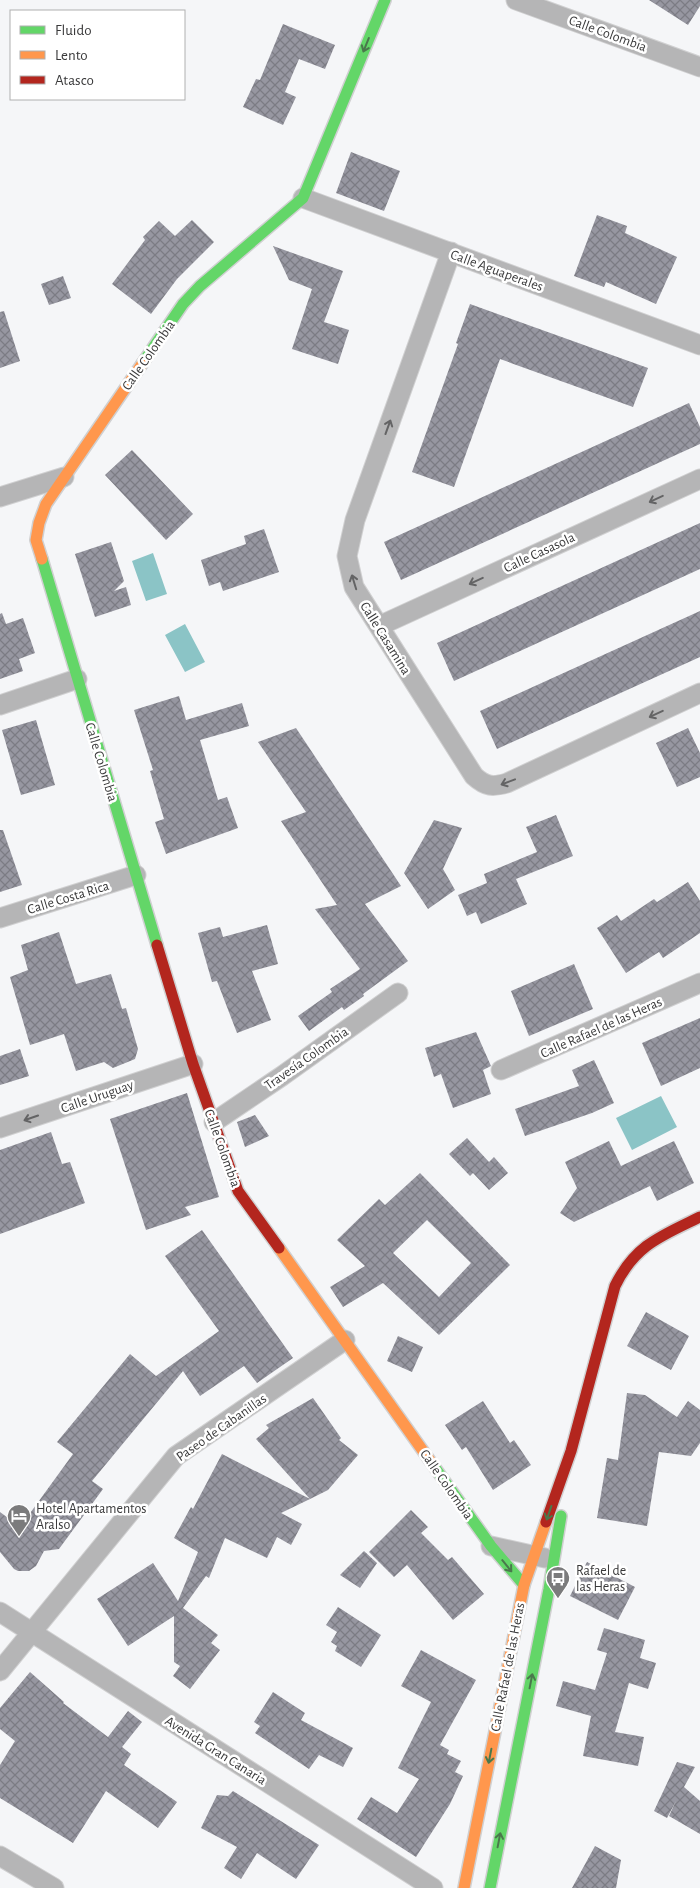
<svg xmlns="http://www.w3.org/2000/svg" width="700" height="1888" viewBox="0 0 700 1888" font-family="'Alegreya Sans',sans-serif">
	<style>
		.water { fill: #8bc4c6 }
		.building { fill: url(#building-cross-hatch); fill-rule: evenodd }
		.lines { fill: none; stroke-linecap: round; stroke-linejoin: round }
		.street-casing { stroke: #d0d0d1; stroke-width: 21 }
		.fast-casing { stroke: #d0d0d1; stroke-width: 14 }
		.slow-casing { stroke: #d0d0d1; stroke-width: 14 }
		.jam-casing { stroke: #d0d0d1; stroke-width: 14 }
		.street { stroke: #b5b5b6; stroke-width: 19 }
		.fast { stroke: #63d668; stroke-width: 11 }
		.slow { stroke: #ff974d; stroke-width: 11 }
		.jam { stroke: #b3261e; stroke-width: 11 }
		.oneway { stroke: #4a784c }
		.oneway2 { stroke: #646465 }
		.labels { text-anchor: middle; stroke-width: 5; stroke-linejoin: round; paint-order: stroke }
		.street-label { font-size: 14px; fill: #39393a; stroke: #fff }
		.poi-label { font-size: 14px; fill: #39393a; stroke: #fff; text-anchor: start }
	</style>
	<defs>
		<pattern id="building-cross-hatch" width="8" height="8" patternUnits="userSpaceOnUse" patternTransform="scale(1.25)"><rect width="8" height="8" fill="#9797a1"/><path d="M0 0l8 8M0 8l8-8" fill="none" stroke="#7c7c84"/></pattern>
	</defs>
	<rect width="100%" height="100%" fill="#f5f6f8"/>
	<path class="water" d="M153 553 167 594 146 601 132 561Z
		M185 624 205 662 185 672 165 635Z
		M661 1096 677 1127 632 1150 616 1118Z"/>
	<path class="building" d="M649 0H700V6L688 25Z
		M283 24 335 45 325 69 299 59 285 92 296 97 283 125 243 107 256 79 260 80Z
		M351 152 400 171 384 211 336 193Z
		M597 215 627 226 625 233 677 257 656 304 606 282 604 287 574 276Z
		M192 220 214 242 177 279 151 314 112 284 145 240 143 237 159 221 175 236Z
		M273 246 343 271 324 322 349 330 338 364 292 349 312 289 289 280Z
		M63 276 71 298 49 305 41 284Z
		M470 304 648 368 633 407 500 359 454 487 412 472 458 344 456 343Z
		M4 311 20 361 0 368V312Z
		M689 403 700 427V444L401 580 384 542Z
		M132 450 193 514 166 540 105 475Z
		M700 523V569L454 681 437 643Z
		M264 529 279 572 223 591 220 582 209 586 201 560 246 544 244 536Z
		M111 542 124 581 114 591 126 587 131 605 95 617 75 554Z
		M700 611V657L497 749 480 711Z
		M2 613 6 624 23 618 35 653 19 659 23 671 0 679V614Z
		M179 696 186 720 242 703 249 726 200 740 218 800 227 797 238 828 166 854 155 822 164 819 150 771 153 770 134 710Z
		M36 720 55 785 21 795 2 730Z
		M296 728 401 886 365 904 408 961 363 994 364 996 344 1010 342 1007 309 1031 298 1016 332 992 330 989 360 969 315 909 337 905 281 821 306 812 258 742Z
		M688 728 700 753V777L677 787 656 743Z
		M556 815 573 856 516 879 527 904 481 924 476 912 467 916 458 895 487 883 484 874 537 852 526 827Z
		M434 820 462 828 443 869 455 890 428 909 404 873Z
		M0 830H3L22 885 0 892Z
		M688 882 700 901V933L663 958 659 952 626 973 597 928 617 915 621 921 654 899 657 902Z
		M267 925 278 964 252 971 271 1020 237 1033 217 981 212 982 198 933 220 927 223 937Z
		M59 932 76 984 111 974 122 1009 126 1008 138 1049 135 1059 113 1068 104 1062 76 1071 64 1034 30 1045 10 977 28 970 21 945Z
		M574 964 593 1009 529 1036 511 991Z
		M700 1018V1068L661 1086 642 1043Z
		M476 1032 491 1066 483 1070 491 1094 453 1108 441 1074 434 1077 425 1048Z
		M20 1049 29 1076 0 1085V1056Z
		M594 1060 614 1103 592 1113 525 1136 515 1109 579 1086 572 1070Z
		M187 1093 219 1197 185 1207 191 1215 146 1230 110 1119Z
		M255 1115 269 1136 245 1147 237 1122Z
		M51 1132 62 1164 70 1162 85 1203 0 1234V1150Z
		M467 1138 489 1162 494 1157 508 1173 489 1190 473 1173 470 1176 449 1154Z
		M609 1141 621 1166 674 1141 694 1183 657 1201 650 1186 574 1222 560 1213 577 1188 565 1162Z
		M420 1173 510 1265 439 1335 383 1283 343 1307 330 1287 365 1266 337 1240 379 1199 385 1205ZM427 1220 471 1263 439 1297 393 1253Z
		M202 1230 293 1358 257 1383 244 1366 200 1396 183 1371 92 1481 103 1489 59 1549 44 1551 36 1566 29 1571H18L14 1569 0 1552V1512L20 1527 73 1454 57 1442 130 1354 156 1376 219 1331 165 1256Z
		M646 1312 689 1336 671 1370 627 1346Z
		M398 1336 423 1347 412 1372 387 1361Z
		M627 1393 645 1395 677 1417 688 1401 700 1410V1443L691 1456 659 1452 647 1526 597 1518 607 1458 618 1460Z
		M313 1398 341 1438 339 1440 358 1455 328 1490 310 1499 256 1439 269 1428 266 1425Z
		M483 1401 510 1443 514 1440 531 1465 493 1490 466 1447 462 1450 445 1425Z
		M222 1454 310 1499 281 1513 302 1524 291 1545 277 1537 267 1558 225 1538 209 1578 206 1576 183 1608 218 1635 211 1643 220 1650 190 1689 173 1676 180 1666 174 1662V1616L128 1646 97 1599 153 1563 178 1601 198 1552 174 1538 191 1507 193 1509Z
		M411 1510 428 1527 421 1533 448 1560 452 1557 484 1594 453 1620 407 1565 394 1577 369 1552Z
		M364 1551 377 1563 360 1588 340 1575Z
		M587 1562 635 1587 618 1620 570 1596Z
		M338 1607 381 1635 361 1667 335 1651 337 1646 331 1642 337 1632 326 1625Z
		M604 1628 645 1640 640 1658 656 1663 648 1689 629 1683 615 1732 644 1737 638 1766 583 1756 591 1716 556 1706 563 1681 595 1690 607 1653 597 1650Z
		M421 1650 476 1680 440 1745 449 1750 447 1754 461 1761 455 1772 463 1776 450 1804 416 1857 357 1819 371 1797 397 1813 419 1779 398 1768 431 1702 401 1686Z
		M30 1672 64 1702 63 1703 108 1737 128 1711 142 1722 122 1747 131 1754 124 1765 177 1802 158 1828 106 1791 73 1843 0 1798V1765L15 1741 0 1729V1708Z
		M273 1692 305 1713 301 1720 353 1748 343 1767 319 1755 309 1769 255 1733 260 1726 254 1722Z
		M677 1762 695 1767 684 1787 700 1801V1834L669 1816 676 1801 667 1818 654 1811Z
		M233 1791 319 1845 296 1879 257 1853 241 1879 224 1868 237 1847 201 1828 217 1795 228 1796Z
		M595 1846 621 1860 616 1888H572Z"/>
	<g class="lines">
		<g class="street-casing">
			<path id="street" d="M516 0 700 67
				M303 198 700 345
				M451 252 355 520 347 556 354 587 474 776C486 787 493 787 507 783L700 693
				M0 497 64 477
				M379 626 700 479
				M0 705 77 679
				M0 918 136 875
				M501 1070 700 983
				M214 1122 282 1076 398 993
				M0 1128 193 1064
				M491 1546 545 1558
				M0 1612 433 1888
				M0 1671 176 1456 345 1340
				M0 1856 54 1888"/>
		</g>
		<g class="fast-casing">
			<path id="fast" d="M142 364 183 304 200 286 303 198 385 0
				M42 559 157 945
				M433 1465 491 1546 524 1585
				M490 1888 549 1589 561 1516"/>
		</g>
		<g class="slow-casing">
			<path id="slow" d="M42 559 36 540 39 523 46 504 142 364
				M279 1248 433 1465
				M464 1888 524 1585 546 1522"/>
		</g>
		<g class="jam-casing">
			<path id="jam" d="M157 945 193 1064 238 1191 279 1248
				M546 1522 571 1451 615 1286C635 1245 661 1236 700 1217"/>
		</g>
		<use href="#street" class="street"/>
		<use href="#fast" class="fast"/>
		<use href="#slow" class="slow"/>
		<use href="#jam" class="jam"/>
	</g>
	<defs><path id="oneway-shaft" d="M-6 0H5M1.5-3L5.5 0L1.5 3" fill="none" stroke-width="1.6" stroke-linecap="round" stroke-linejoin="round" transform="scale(1.25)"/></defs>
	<g class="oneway">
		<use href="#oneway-shaft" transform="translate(366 45) rotate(112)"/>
		<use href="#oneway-shaft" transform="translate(549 1513) rotate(109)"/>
		<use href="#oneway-shaft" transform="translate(507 1566) rotate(51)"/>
		<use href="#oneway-shaft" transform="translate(531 1681) rotate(-79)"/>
		<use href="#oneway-shaft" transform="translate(490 1756) rotate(101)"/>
		<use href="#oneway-shaft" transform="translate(499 1840) rotate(-79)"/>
	</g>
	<g class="oneway2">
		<use href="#oneway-shaft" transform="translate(388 427) rotate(-70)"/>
		<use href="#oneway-shaft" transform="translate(656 499) rotate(155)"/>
		<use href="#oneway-shaft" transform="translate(476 581) rotate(155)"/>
		<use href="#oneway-shaft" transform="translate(354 582) rotate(-107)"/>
		<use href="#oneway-shaft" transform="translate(656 714) rotate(155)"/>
		<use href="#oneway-shaft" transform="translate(508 782) rotate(159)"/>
		<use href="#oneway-shaft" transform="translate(31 1118) rotate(161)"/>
	</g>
	<defs>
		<g id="hotel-pin" transform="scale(1.25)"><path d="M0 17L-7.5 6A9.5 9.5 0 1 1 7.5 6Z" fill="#7b7b7c" stroke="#fff"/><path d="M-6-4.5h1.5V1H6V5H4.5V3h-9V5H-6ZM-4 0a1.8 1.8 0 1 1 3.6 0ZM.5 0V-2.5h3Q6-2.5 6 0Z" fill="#fff"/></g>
		<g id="bus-pin" transform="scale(1.25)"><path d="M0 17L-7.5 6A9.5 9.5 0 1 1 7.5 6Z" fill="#7b7b7c" stroke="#fff"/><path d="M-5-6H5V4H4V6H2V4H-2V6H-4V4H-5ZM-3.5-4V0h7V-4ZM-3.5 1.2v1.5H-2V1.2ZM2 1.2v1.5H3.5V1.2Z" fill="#fff"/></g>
	</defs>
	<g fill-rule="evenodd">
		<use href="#hotel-pin" x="19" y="1516"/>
		<use href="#bus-pin" x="558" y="1578"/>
	</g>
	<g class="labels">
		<g class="street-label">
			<text transform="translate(608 33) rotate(20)" y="5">Calle Colombia</text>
			<text transform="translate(497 270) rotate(20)" y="5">Calle Aguaperales</text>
			<text transform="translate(148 355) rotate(-55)" y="5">Calle Colombia</text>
			<text transform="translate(539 552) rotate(-25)" y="5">Calle Casasola</text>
			<text transform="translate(386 638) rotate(58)" y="5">Calle Casamina</text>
			<text transform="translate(102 762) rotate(73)" y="5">Calle Colombia</text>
			<text transform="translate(68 897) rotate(-17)" y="5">Calle Costa Rica</text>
			<text transform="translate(601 1027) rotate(-24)" y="5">Calle Rafael de las Heras</text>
			<text transform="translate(306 1058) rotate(-35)" y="5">Travesía Colombia</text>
			<text transform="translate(97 1096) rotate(-19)" y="5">Calle Uruguay</text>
			<text transform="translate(223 1148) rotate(70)" y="5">Calle Colombia</text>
			<text transform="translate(221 1427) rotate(-35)" y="5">Paseo de Cabanillas</text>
			<text transform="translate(447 1484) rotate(55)" y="5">Calle Colombia</text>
			<text transform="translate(507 1667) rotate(-79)" y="5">Calle Rafael de las Heras</text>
			<text transform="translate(216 1750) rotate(32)" y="5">Avenida Gran Canaria</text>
		</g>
		<g class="poi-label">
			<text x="36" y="1513">Hotel Apartamentos<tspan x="36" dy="16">Aralso</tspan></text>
			<text x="576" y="1575">Rafael de<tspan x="576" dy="16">las Heras</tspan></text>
		</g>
	</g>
	<rect x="10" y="10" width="175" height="90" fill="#ffffff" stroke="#b0b0b0"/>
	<rect x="20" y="26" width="25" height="8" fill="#63d668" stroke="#b0b0b0"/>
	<text x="55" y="35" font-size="15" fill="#39393a">Fluido</text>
	<rect x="20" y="51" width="25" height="8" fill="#ff974d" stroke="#b0b0b0"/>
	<text x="55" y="60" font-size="15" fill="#39393a">Lento</text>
	<rect x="20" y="76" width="25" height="8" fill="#b3261e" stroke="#b0b0b0"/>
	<text x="55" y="85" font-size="15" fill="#39393a">Atasco</text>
</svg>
